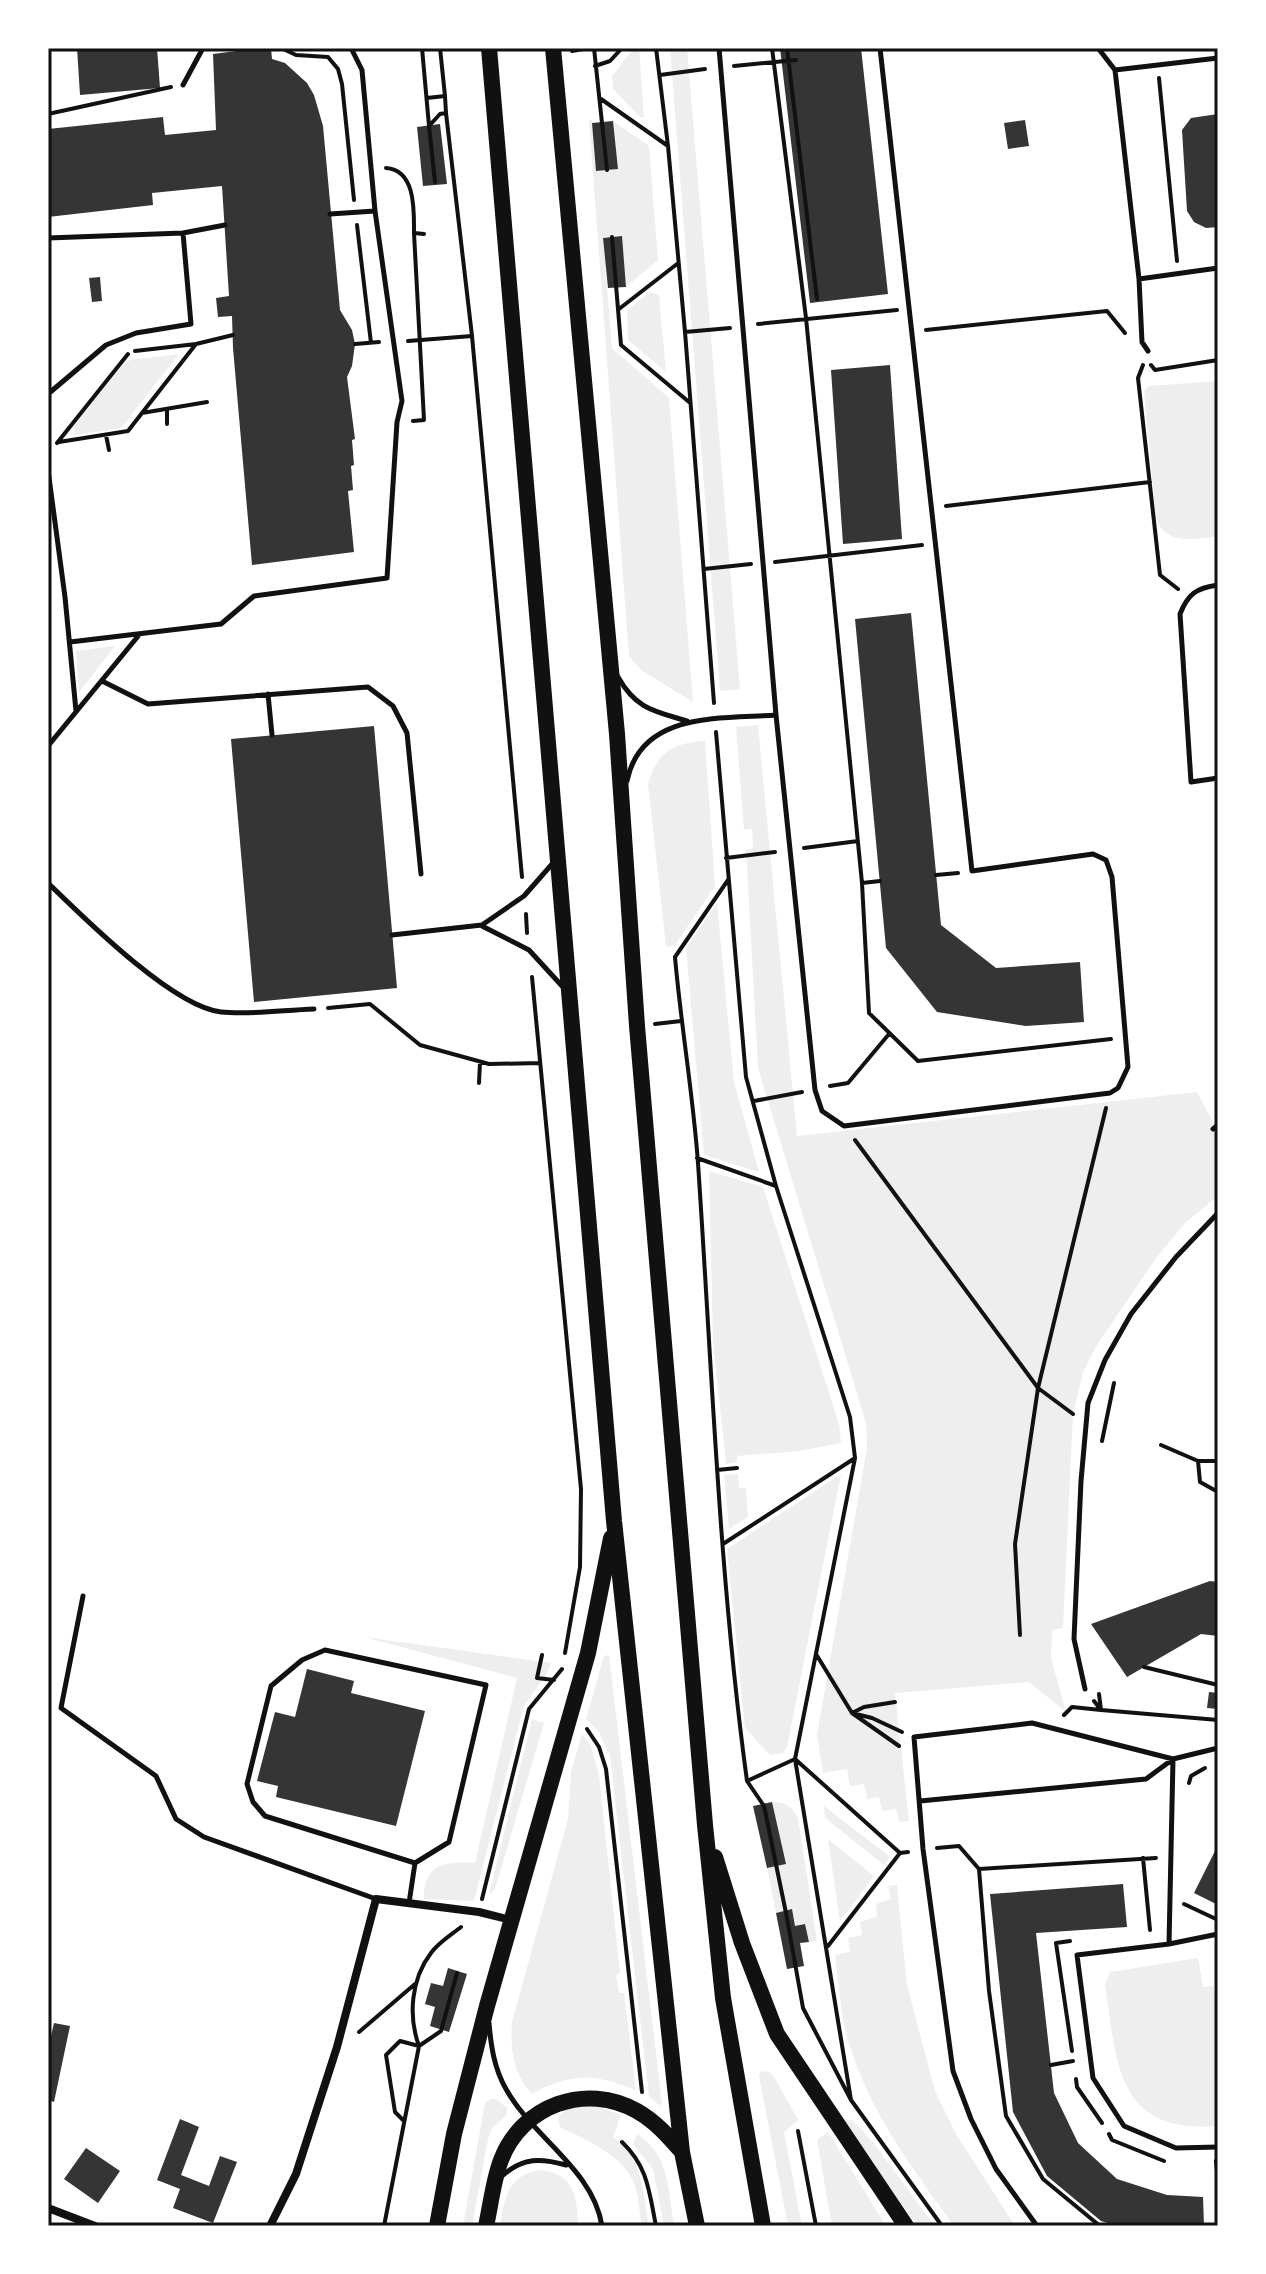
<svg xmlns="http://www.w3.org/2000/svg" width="1266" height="2274" viewBox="0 0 1266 2274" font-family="'Noto Sans',sans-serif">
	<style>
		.green { fill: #eee }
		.building { fill: #353535 }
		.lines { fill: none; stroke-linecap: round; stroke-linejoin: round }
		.path { stroke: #111; stroke-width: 4 }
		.service { stroke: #111; stroke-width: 5 }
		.minor { stroke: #111; stroke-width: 8 }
		.primary { stroke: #111; stroke-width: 16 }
		.neatline { fill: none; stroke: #111; stroke-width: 3 }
	</style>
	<rect width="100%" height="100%" fill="#fff"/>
	<path class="green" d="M634 48H639L644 117H640L613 89 612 76Z
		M670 48H687L740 689 720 691Z
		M589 120H592L597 171 618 169 613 121 649 146 658 260 626 287 622 236 603 238 612 348 669 398 693 702 641 670 629 656Z
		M650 292 659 295 666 372 628 340 627 311Z
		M179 354 121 428 75 435 74 426 122 366 130 360Z
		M1218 381V536C1193 539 1168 546 1156 519L1144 391 1149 386Z
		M115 646 79 692 76 651Z
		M758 725 797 1136 1197 1092 1218 1131V1196L1185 1223 1156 1258 1097 1345 1083 1372 1073 1414 1063 1628 1052 1630 1051 1658 1066 1712 1029 1682 895 1693 909 1821 899 1822 896 1809 882 1811 879 1797 867 1799 864 1784 850 1786 847 1769 823 1773 817 1735 867 1448 866 1423 758 1068 746 850 753 848 752 829 744 830 736 727Z
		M705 741 715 886 675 945 666 947 648 784C658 752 672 743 705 741Z
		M717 903 734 1082 759 1172 704 1155 686 948Z
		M709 1171 763 1187 839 1424 841 1443 799 1451 737 1456V1462L726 1464 713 1342Z
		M738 1474 739 1488H746L748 1517 729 1529 724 1475Z
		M841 1474 787 1747 783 1753 770 1755 745 1728 727 1549Z
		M364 1637 551 1663 545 1677 524 1705 474 1901 424 1899C423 1863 447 1861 475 1863L517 1678Z
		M609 1655 662 2104 659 2105 649 2097 610 1756 598 1731 586 1719 604 1656Z
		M532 1719 544 1723 495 1889 489 1894Z
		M582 1734 591 1746 599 1775 620 1973 616 1975 619 1993H624L636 2091C597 2073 570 2073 532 2094 513 2073 510 2049 512 2022L568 1819 571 1772Z
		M772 1802C785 1801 792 1807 798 1818L817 1941 809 1942 805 1924 795 1926 792 1910 776 1913 767 1868 785 1863Z
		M824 1806 890 1857 884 1865 825 1818Z
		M828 1839 874 1876 840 1921Z
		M897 1885 907 1985 935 2091 956 2134 1015 2226H954C910 2164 870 2114 848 2040 840 2013 839 1983 835 1955L850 1952 848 1938 862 1935 860 1922 877 1917 876 1904 891 1899 888 1886Z
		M1198 1958 1203 1987 1214 1986 1218 2016V2126C1115 2134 1117 2062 1105 1985L1110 1972Z
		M761 2071 769 2072 774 2077 798 2120 784 2132 802 2226H788L759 2076Z
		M491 2099H496L507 2108V2115L492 2128 488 2139 472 2226H463L485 2103Z
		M582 2107H600L621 2115 613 2137C643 2156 643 2194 649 2226H642C639 2212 639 2194 633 2181 622 2156 585 2138 561 2128L558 2120C563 2108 571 2108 582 2107Z
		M852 2120 872 2141 935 2226H918L862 2151 843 2121Z
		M828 2132 886 2226H832L817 2140Z
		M637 2134C670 2155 668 2190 674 2226H664L653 2169 633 2144Z
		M539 2170C575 2174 577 2195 578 2226H500C505 2198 506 2177 539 2170Z"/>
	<path class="building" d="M77 48H157L160 88 80 95Z
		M259 48H271L272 59 285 63 307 83 314 95 323 126 340 310 352 330 355 344 352 366 347 377 355 439 352 440 354 465 351 466 353 490 348 491 354 552 252 565 233 348 232 316 218 317 216 298 229 296 222 186 152 193 153 205 48 217V129L163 117 165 135 216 130 213 54Z
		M780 48H861L888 294 810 303Z
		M1218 114V227L1206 228 1194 222 1187 211 1182 130 1191 118Z
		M1025 120 1029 146 1008 149 1004 123Z
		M613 121 618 169 596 171 592 123Z
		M440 124 447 184 423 186 417 127Z
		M622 236 626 287 608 288 603 238Z
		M100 277 102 301 92 302 89 278Z
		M890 365 902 539 843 544 831 370Z
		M911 613 941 925 996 968 1080 962 1084 1022 1026 1026 937 1012 886 948 855 619Z
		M374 726 397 988 254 1002 231 739Z
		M1210 1581 1218 1582V1636L1201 1634 1127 1677 1091 1624Z
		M307 1669 354 1681 351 1693 425 1711 396 1826 276 1797 278 1786 257 1781 275 1712 295 1717Z
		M1209 1692 1218 1693V1709L1207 1708Z
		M772 1802 786 1864 767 1868 753 1806Z
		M1218 1845V1905L1194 1893Z
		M1123 1884 1127 1927 1036 1933 1054 2093 1078 2143 1117 2179 1167 2195 1203 2197 1204 2226H1117L1101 2221 1047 2176 1013 2112 990 1894Z
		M792 1909 795 1926 805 1924 809 1942 800 1943 804 1966 787 1969 776 1913Z
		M448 1968 467 1974 449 2032 430 2026 435 2007 425 2004 431 1983 443 1986Z
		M54 2023 70 2026 54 2102 48 2100V2049Z
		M180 2119 199 2127 181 2175 209 2186 220 2156 237 2162 213 2223 173 2208 180 2189 157 2180Z
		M86 2148 120 2171 98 2203 64 2179Z"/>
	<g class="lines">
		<path class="path" d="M281 48 296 55 328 57 338 69 342 84 354 200
			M440 48 445 96
			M594 48 607 170
			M656 48 668 146 685 332 714 703
			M772 48 806 318 862 883 880 881
			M787 48 817 299
			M572 51 589 48
			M595 66 610 61 622 48
			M734 66 796 60
			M660 75 705 69
			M1159 78 1177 261
			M427 98 445 96 446 113
			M601 99 668 146
			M48 114 171 87
			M429 126 435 182
			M386 168C416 170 414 211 414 233L424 234
			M357 225 371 343
			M612 237 621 345 689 402
			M619 309 677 264
			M758 324 897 310
			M926 330 1107 311 1125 333
			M685 332 730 328
			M472 336 522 877
			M408 341 472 336 446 113 440 114 429 126 422 48
			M196 344 233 335
			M355 344 379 342
			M135 351 196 344 142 413
			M1143 365 1138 378 1160 575 1178 589
			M1151 365 1155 370 1218 360
			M167 410V424
			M413 421 424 420 414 233
			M106 435 109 450
			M59 442 128 431 142 413 207 402
			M57 443 128 354
			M946 506 1150 482
			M775 562 922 545
			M704 569 751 564
			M716 732 746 1077 776 1186 850 1417 855 1458 795 1759 900 1853 908 1852
			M804 848 858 841
			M726 858 775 852
			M936 875 958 873
			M728 880 675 957C681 1026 693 1094 698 1163 712 1369 719 1576 747 1781L795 1759 851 2100
			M862 883 869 1013 918 1061 1111 1039
			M526 914 527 933
			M532 977 581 1489 580 1567 565 1653
			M328 1008 370 1004 420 1045 489 1064 540 1063
			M655 1024 681 1021
			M479 1083 480 1062
			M830 1086 848 1083 889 1034
			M754 1101 802 1092
			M855 1140 1038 1388 1073 1414
			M697 1158 776 1186
			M1102 1441 1114 1383
			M1161 1445 1198 1461H1218
			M1198 1461 1200 1482 1218 1492
			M717 1470 737 1468
			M723 1544 855 1458
			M1020 1635 1015 1544 1038 1388 1106 1108
			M816 1654 852 1713 899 1746
			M542 1655 537 1678 554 1680
			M1144 1667 1218 1685
			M1099 1694 1101 1710 1218 1720
			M895 1702 864 1707 852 1713 872 1718 902 1732
			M1064 1715 1072 1707 1101 1710 1094 1701
			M587 1729 599 1747 606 1769 642 2092
			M747 1781 764 1806 786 1913 803 2008 851 2100 942 2226
			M1189 1783 1191 1776 1205 1768
			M937 1848 959 1846 979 1869 989 1991 1006 2116 1043 2179 1100 2226
			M1143 1858 1150 1930
			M979 1869 1156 1858
			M482 1899 529 1709 562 1669
			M1184 1904 1216 1919
			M1070 1941 1056 1943 1072 2051
			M828 1946 900 1853
			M359 2032 415 1984
			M1051 2065 1073 2061
			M1076 2079 1077 2087 1102 2123
			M404 2121 395 2112 386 2055 400 2041 419 2046 441 2031 457 1973
			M798 2131 816 2226
			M1109 2134 1112 2140 1164 2161
			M622 2142C648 2167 649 2191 656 2226
			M1216 2161 1218 2181
			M384 2226 419 2046C408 2016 411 1979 431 1953 438 1943 451 1935 461 1927"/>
		<path class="service" d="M719 48 776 715 815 1090 822 1111 844 1126 1110 1093 1118 1088 1128 1067 1112 877 1106 860 1093 854 972 871 880 48
			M1098 48 1115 70 1139 279 1142 342 1148 351
			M1115 70 1218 58
			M183 85 203 48
			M330 214 375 211
			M183 233 225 225
			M48 238 183 233 191 324 136 333 106 345 48 394
			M1139 279 1218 268
			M48 470 65 597 76 711
			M1218 585C1196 588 1188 594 1180 614L1191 782 1218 778
			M70 642 221 624 254 596 387 578 397 422 402 401 375 211 362 70 351 48
			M618 677C636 709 654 711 687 721
			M102 681 148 704 368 687 393 706 407 733 421 874
			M268 694 272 735
			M48 746 139 635
			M627 781C641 711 721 719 776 715
			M48 883C83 917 173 1007 221 1012 251 1015 284 1010 314 1009
			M482 926 529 950 562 986
			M392 935 482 925 524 896 553 863
			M1213 1129 1218 1125
			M83 1596 61 1708 156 1776 176 1819 204 1837 376 1899
			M1085 1689 1074 1639 1081 1481 1088 1403 1105 1360 1131 1314 1176 1257 1218 1213
			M920 1801 1146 1779 1173 1759 1218 1748
			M409 1903 415 1863 449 1842 486 1685 325 1650 302 1660 271 1686 247 1784 253 1802 265 1816 415 1863
			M1218 1934 1169 1944 1077 1955 1093 2078 1124 2126 1176 2148 1218 2147
			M489 2023C491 2046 494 2068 506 2089 533 2138 593 2169 602 2226
			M502 2176C523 2157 541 2158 566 2165
			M1037 2226 996 2169 971 2119 953 2071 923 1849 914 1737 1032 1723 1173 1759 1169 1944"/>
		<path class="minor" d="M48 2208 95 2226
			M270 2226 296 2174 337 2047 376 1899 479 1912 511 1920"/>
		<path class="primary" d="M489 48 614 1521 682 2152 697 2226
			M553 48 617 734 637 1026 705 1825 723 1998 763 2226
			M715 1857 742 1943 777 2034 906 2226
			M437 2226 454 2134 487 2006 588 1653 611 1538
			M486 2226C491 2204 493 2181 501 2160 522 2105 586 2082 637 2111 656 2122 668 2136 682 2152"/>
	</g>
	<rect width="1266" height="2274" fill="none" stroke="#ffffff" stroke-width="100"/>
	<rect x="50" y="50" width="1166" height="2174" class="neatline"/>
</svg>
